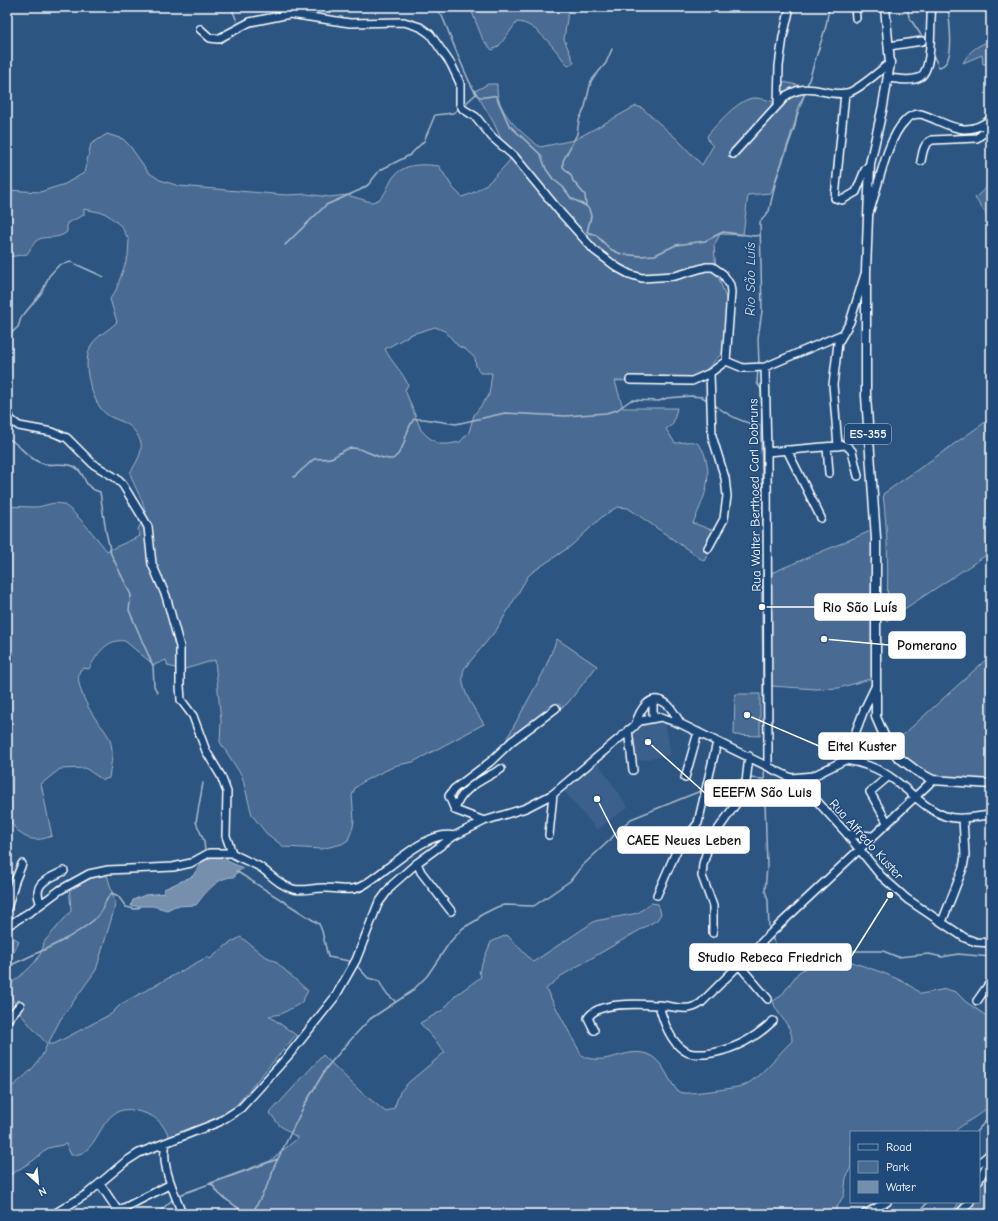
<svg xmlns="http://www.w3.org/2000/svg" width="998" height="1221" viewBox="0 0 998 1221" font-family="'Comic Neue',sans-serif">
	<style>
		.built { fill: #3b618b }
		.green { fill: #486b92; stroke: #a4b5c8; fill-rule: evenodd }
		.water { fill: #748fad; stroke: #acbcce }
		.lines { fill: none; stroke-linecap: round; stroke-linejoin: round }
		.stream { stroke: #acbcce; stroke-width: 1.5 }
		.minor-casing { stroke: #fff; stroke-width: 10 }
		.major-casing { stroke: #fff; stroke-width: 11 }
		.minor { stroke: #1f4a7a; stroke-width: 7 }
		.major { stroke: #1f4a7a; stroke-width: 8 }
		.labels { text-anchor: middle; stroke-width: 3; stroke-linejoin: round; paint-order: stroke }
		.shield { fill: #1f4a7a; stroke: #bcc9d7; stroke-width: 1 }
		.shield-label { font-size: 12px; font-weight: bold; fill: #fff }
		.street-label { font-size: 13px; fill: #fff; stroke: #1f4a7a }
		.water-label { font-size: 14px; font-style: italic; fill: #d5dde6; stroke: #1f4a7a }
		.leader { fill: none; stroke: #fff; stroke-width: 1.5 }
		.callout-dot { fill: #fff; stroke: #1f4a7a; stroke-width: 1.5 }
		.callout { fill: #fff; stroke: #fff; stroke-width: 1.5 }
		.callout-label { font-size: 14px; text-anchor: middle; font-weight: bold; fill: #111 }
	</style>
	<rect width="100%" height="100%" fill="#2c5582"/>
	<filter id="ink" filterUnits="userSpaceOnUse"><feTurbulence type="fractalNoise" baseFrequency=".025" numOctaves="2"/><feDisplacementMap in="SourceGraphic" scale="8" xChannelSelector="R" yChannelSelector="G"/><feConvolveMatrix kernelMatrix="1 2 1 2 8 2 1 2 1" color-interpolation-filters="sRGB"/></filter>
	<g filter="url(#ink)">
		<path class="built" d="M665 721 671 755 632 762 625 729Z
			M598 763 628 807 597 830 564 791Z"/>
		<path class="green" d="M470 7H575L568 12 564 39 574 63 568 66C557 52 536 22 517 22L499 46 492 50 483 40Z
			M991 40V64H983L982 55 963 63C970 49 978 46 991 40Z
			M779 81 807 87 771 193 748 195 743 235 720 234 714 246 716 270 728 304V347L700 376 683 384 644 380 615 381 623 408H677L673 424 666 429 675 443C682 443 690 440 697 443 701 446 704 452 705 456 713 480 703 501 693 523L720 533 704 561 628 508 617 507 603 516 571 546 534 571 528 576 497 629 464 669C458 688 474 708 484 724L413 762 397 765 364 781 355 788 352 796 354 820 353 827 348 840 342 844 321 849 284 847 266 833 252 815 242 776 220 742 221 721 215 660 182 670 168 666 166 660 154 665 125 641C106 638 96 656 89 669L84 668 80 670C74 683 88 708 95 718 101 727 109 733 111 744 114 755 110 768 109 778L103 780 85 768 60 769 41 784 52 836C29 845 18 835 7 816V507C17 506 25 507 35 507 44 507 52 501 62 504 73 508 99 541 107 551L140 536 138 529 146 514C143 499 134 487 130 473 134 466 141 456 141 448 142 444 140 440 138 436 127 417 113 423 102 410 90 395 81 361 92 344 98 335 109 330 117 322L110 299 116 290 128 256 129 240 121 226 109 216 104 213 84 209V215L67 223V232C57 241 44 234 36 241 33 244 30 250 27 254L9 257 7 264V190L40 192 65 184 84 173 91 144 107 134 123 139 130 146 148 172 160 180 179 186 286 195 307 194 329 197 347 195 371 202C387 200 386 185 395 175 406 163 424 164 439 166L453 188 462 197C483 191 496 176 510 160L494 123 475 91 488 84H497C495 111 520 132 540 147L574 140 636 106 642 108 677 139 702 165 713 146 709 142 707 136C716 125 740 97 755 98 762 98 769 101 776 102ZM435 327 445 331 458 346 465 349 475 358 476 366 480 373H492L489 395 474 415 469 432 460 442 449 444H439L428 437 421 430 405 390 408 385C403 372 391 362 385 349L412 334Z
			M991 183V221L975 198Z
			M991 418V552L886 621C889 578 888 537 883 494Z
			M880 527V600L873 678 839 688 816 689 771 686V573Z
			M557 639 597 666 567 704 504 744 543 673Z
			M991 655V783L948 781 916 770 892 745Z
			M735 694H760V736L734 735Z
			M107 875 115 902 114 910 96 970 60 1020 48 1044H54L111 1014 121 1004 207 957 210 959 228 944 241 937 263 955 275 961 308 991 301 1003 281 1014 269 1016 296 1035 232 1110 171 1139C161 1122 158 1116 137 1111 97 1100 103 1157 71 1155L66 1144 48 1148 34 1160 7 1177V1090C23 1079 42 1062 47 1044 35 1030 6 1004 11 984 24 972 42 961 44 942L71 911 69 884 88 878Z
			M651 903 658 904 661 914 657 920 561 976 546 989 582 1056C606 1067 625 1047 647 1054 663 1060 667 1078 676 1089 678 1092 681 1093 684 1093 692 1094 738 1088 745 1085 760 1078 779 1053 792 1041 793 1025 776 1015 773 1001L781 996 798 973 811 964 817 951 826 948C834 951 839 956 847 960 872 970 901 976 921 994L946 989 956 992 966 1002 991 1019V1104C980 1116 966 1121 954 1132H851V1166L846 1178 844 1195 833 1214H246V1212L223 1198 210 1183 270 1161 298 1138 279 1125 270 1113 323 1055 361 1092 386 1112 394 1108 400 1092 409 1082 445 1052 420 1023 443 1010 456 995 481 977 479 971 491 942 507 935 533 962 595 921 638 913Z
			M7 927 11 936 19 941 7 961Z
			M991 1143V1214H952L959 1202H979V1160Z"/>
		<path class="water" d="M210 855 226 858 229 862 243 868 235 874V877C218 876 206 892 196 905L175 906 167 910 153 906H131L133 900 145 895 164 893V889L193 876 202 861Z"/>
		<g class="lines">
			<path class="stream" d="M231 7 237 21
				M432 7 436 9 442 16C449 31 469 88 478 96 484 100 491 94 496 96L509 125 541 155 546 169 553 179 563 187 571 198 586 206 589 209 591 216 587 232 596 235 610 249 621 254 641 256 655 255 676 245 705 241 723 232 755 236 760 235
				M907 7 909 17 923 38
				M932 53 939 67C957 64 949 21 948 7
				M807 86 826 26 829 7
				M464 105 476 94
				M586 205 585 195 573 181 571 175 563 167V161L577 134 579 120 585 107 591 81 606 63 612 49
				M285 245 326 205 360 190 368 185 380 170 410 155 424 141 435 115 453 113 459 109
				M7 337 18 327 21 318 42 292 49 276 59 265 71 262 104 277
				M759 365 758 338 762 311 760 222 769 211 776 180 795 126 798 107 806 92
				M758 369 757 383 761 389 762 411 761 435 764 557 762 595 764 761
				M714 404C728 416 743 423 762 426
				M7 439 11 440C21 447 29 459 41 463 51 467 65 461 75 467 88 475 80 486 100 492L106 532 111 554 131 595 129 610 153 666 154 686 157 692
				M294 477 314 459C321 458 327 460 333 457 340 454 344 448 353 448 367 449 378 460 393 459 407 449 404 431 414 419H424L456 424 505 413 566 416 606 413 617 410 631 400 659 401 667 398 691 396 702 397 709 401
				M764 767 767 867 765 891 768 900 769 931
				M749 778 763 779
				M203 783 196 822 204 841 205 852
				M709 789 743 779
				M236 871 319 924 322 931 328 957 349 961
				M771 936 776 945 786 951H806L820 948 845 951H883L898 957 929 954 942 957 958 954 991 957
				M357 966 368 978 379 981 385 992 396 1002
				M7 967C36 953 69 941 95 919 103 912 104 900 112 893L118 896 126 907 135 909 140 907
				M976 1132 991 1115
				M211 1183 219 1194 246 1214
				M179 1195 278 1159
				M157 1214 173 1199
				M252 1214 271 1178 273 1169 305 1104 327 1067 354 1036 370 1019 411 992 427 976 450 942 463 928 477 920 481 915 497 907 504 905 534 906 570 881 582 866 611 839 618 830 631 819 703 790
				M919 1214 927 1202"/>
			<g class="minor-casing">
				<path id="minor" d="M279 7 290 14
					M855 7 856 18
					M200 29 210 38 218 39 250 22 290 14 350 23 404 22 420 27 430 34 451 64 460 83V104L463 109 476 117 492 137 514 156 560 212 594 250 618 268 629 274 642 278 675 276 706 267H713L723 274 730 285 731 292 726 361 743 368 765 367 843 334
					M889 46 922 41
					M888 78C897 79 912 82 920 77 934 69 929 22 932 7
					M845 93 835 198 842 200 856 192 865 170 870 164
					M778 104 779 66 783 37 790 7
					M733 154 787 95C811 81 825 97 847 93 859 90 879 71 890 63
					M921 161C923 152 923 144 932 140L977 138 985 132 989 121
					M869 213C878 188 887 138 905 121 909 116 915 114 921 114 948 123 964 140 991 119
					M765 367 767 452 768 766
					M630 380 692 381 710 373 726 361
					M7 411 11 420 19 426 52 432 67 438 93 464 116 478 123 485 143 518 148 527 152 564 166 596 180 647V686L181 700 193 716 206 751 221 776 227 792 226 836 232 853C241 859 251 862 260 867 271 875 279 885 293 889 304 892 315 887 326 888 339 888 351 892 362 886 386 873 426 829 454 836
					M838 446 833 385 838 343 850 322 865 274
					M827 447 829 473
					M787 450 821 518
					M767 452 846 445 852 451 858 476
					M708 548 724 519 727 496 725 478 712 436 710 373
					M653 717V701
					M635 726C639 711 650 690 668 705 673 710 677 718 681 724
					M628 730 633 770
					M845 760C860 762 878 768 890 777 909 789 923 808 945 816 958 821 977 816 991 815
					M685 778 698 732
					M791 778 817 801 847 834 881 876 907 899 965 938 976 942 991 943
					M455 810 449 796 454 789 490 762 512 741 556 708
					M484 821 455 810C460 788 483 780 501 769
					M887 822 870 792 889 776
					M847 834 872 836
					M549 835 553 794
					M417 863 421 872 451 911
					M657 895 676 852 698 823 717 742
					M41 904C31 883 48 879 64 871
					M7 909 15 881 22 864
					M942 922 963 868 965 856 963 818
					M7 926 33 910 60 890 89 874 108 870 173 867 191 863 209 853H232
					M713 933V906L702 876 703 864 710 841 745 791 749 756
					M738 964 768 999
					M977 1001 991 981
					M659 1005C663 1021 671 1044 687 1052 692 1055 698 1054 705 1054 732 1051 753 1040 773 1021
					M7 1020 20 1005
					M594 1030 588 1018C597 1001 641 1004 659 1005 674 1006 687 1013 701 1003L775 929 933 780
					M166 1143C160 1167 175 1192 182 1214
					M979 1163 991 1153
					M979 1180 991 1157
					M100 1184 118 1211 171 1184
					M54 1214 87 1194 125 1162 139 1153 219 1122 241 1108 289 1055 335 997 356 960 378 904 392 885 417 863 454 836 484 821 526 808 553 794 640 721 661 717 681 724 791 778 813 776 845 760 864 710 876 685
					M865 1214 887 1202
					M959 1214 970 1202"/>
			</g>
			<g class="major-casing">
				<path id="major" d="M885 7 890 63 883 106 870 164 866 271V396L876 538V717L889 747 898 757 918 772 933 780 991 784"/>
			</g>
			<use href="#minor" class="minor"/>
			<use href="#major" class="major"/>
		</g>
	</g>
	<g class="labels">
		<rect class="shield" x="845" y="424" width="46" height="20" rx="3"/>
		<g class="shield-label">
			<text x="868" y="438">ES-355</text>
		</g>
		<g class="street-label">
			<text transform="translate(754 495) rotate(-91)" y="5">Rua Walter Berthoed Carl Dobruns</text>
			<text transform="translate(867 839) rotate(48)" y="5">Rua Alfredo Kuster</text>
		</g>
		<g class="water-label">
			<text transform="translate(750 279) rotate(-90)" y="5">Rio São Luís</text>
		</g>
	</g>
	<path class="leader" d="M762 607L815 607M824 639L889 645M747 715L819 746M648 742L705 793M597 799L618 840M890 895L851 957"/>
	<g class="callout-dot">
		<circle cx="762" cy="607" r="4"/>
		<circle cx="824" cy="639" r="4"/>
		<circle cx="747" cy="715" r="4"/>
		<circle cx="648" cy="742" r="4"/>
		<circle cx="597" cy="799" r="4"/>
		<circle cx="890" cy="895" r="4"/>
	</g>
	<g class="callout">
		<rect x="815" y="594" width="90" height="26" rx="4"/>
		<rect x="889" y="632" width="76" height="26" rx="4"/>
		<rect x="819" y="733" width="85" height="26" rx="4"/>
		<rect x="705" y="780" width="115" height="26" rx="4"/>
		<rect x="618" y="827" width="131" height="26" rx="4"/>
		<rect x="690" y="944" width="161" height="26" rx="4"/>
	</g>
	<g class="callout-label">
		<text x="860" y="612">Rio São Luís</text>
		<text x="927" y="650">Pomerano</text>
		<text x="862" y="751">Eitel Kuster</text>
		<text x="762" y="797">EEEFM São Luis</text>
		<text x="684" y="845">CAEE Neues Leben</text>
		<text x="770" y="962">Studio Rebeca Friedrich</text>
	</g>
	<rect width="998" height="1221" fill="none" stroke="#1f4a7a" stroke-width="24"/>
	<rect x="12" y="12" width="974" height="1197" fill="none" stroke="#fff" stroke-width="1.5" filter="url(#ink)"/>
	<rect x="850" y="1131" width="130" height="72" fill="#1f4a7a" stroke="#7992af"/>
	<rect x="858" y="1144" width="20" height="6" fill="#1f4a7a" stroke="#7992af"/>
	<text x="886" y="1151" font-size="12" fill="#ffffff">Road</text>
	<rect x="858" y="1161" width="20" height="12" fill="#486b92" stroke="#7992af"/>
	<text x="886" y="1171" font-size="12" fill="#ffffff">Park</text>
	<rect x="858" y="1181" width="20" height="12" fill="#748fad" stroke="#7992af"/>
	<text x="886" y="1191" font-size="12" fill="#ffffff">Water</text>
	<g transform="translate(38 1183) rotate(153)" stroke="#1f4a7a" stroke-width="3" paint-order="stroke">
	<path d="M0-3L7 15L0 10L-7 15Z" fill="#ffffff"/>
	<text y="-6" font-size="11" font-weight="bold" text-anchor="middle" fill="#ffffff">N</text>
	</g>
</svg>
